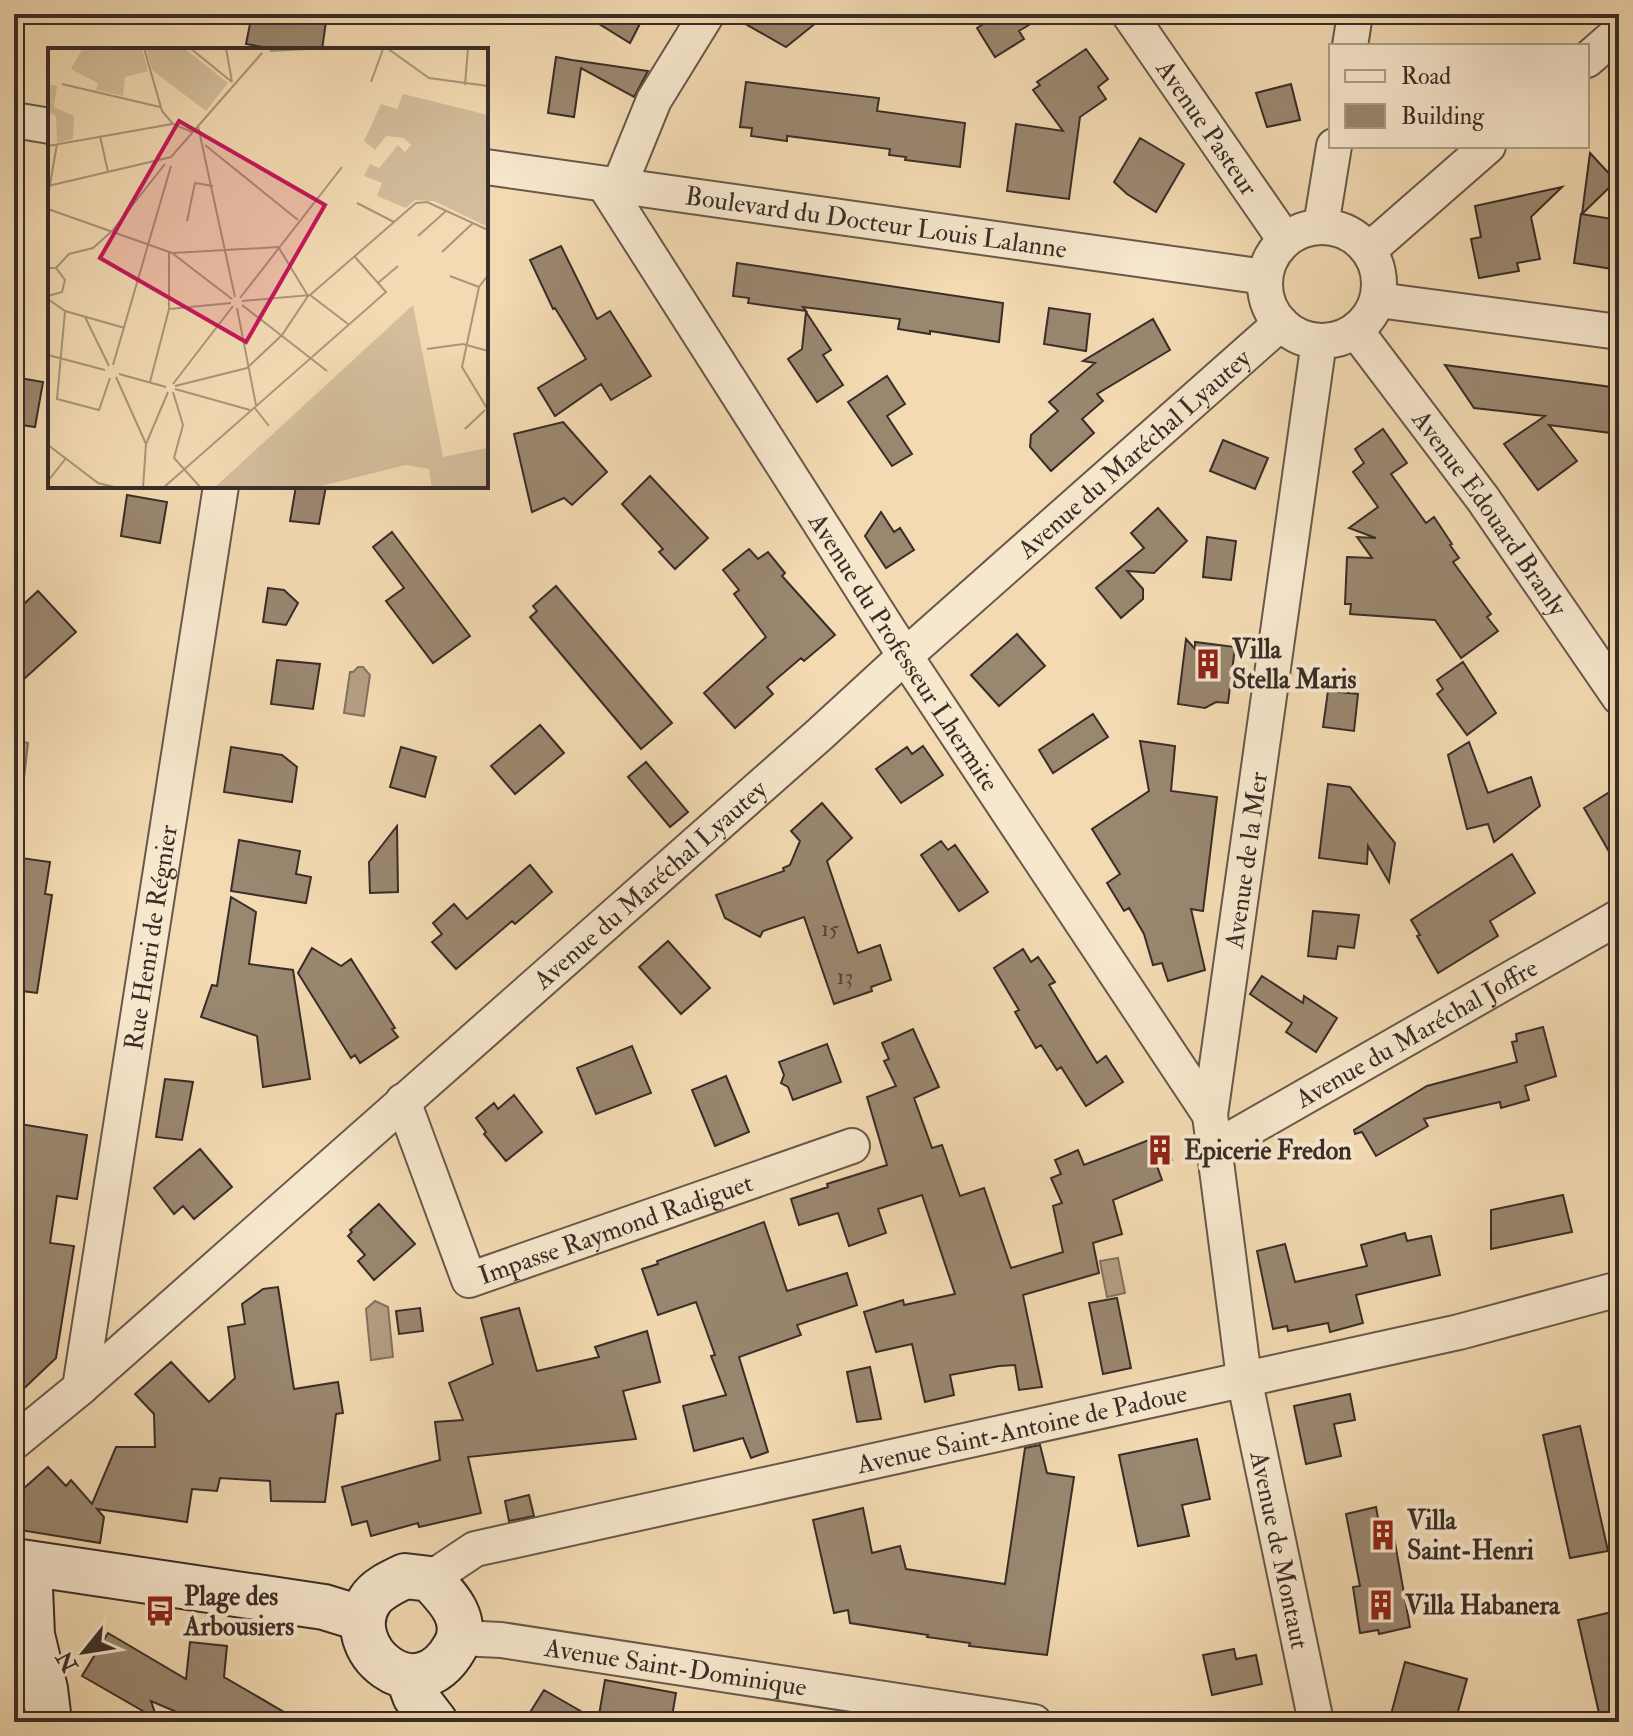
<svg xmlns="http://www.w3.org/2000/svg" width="1633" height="1736" viewBox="0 0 1633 1736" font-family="'IM FELL Double Pica',serif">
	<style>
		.water { fill: #b49f83; stroke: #83715f; stroke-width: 2 }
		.building { fill: #9a8770; stroke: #392d28; stroke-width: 2 }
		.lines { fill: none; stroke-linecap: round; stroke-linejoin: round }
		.street-casing { stroke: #68584a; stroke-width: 38 }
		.secondary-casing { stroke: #392d28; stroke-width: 48 }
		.street { stroke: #f7e7cd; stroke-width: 34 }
		.secondary { stroke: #f7e7cd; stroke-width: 44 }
		.labels { text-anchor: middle; stroke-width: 8; stroke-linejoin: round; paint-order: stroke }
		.number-label { font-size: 22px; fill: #51443a }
		.street-label { font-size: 26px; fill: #392d28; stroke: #f7e7cd }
		.poi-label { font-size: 26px; font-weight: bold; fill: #392d28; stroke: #f7e7cd; text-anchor: start }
		.inset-road { fill: none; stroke: #a9957b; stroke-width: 2 }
		.view { fill: #c2185b; fill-opacity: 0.15; stroke: #c2185b; stroke-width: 4 }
		.inset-edge { fill: none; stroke: #392d28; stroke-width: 4 }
	</style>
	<rect width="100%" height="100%" fill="#f3dab2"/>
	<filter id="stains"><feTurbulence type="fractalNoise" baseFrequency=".0025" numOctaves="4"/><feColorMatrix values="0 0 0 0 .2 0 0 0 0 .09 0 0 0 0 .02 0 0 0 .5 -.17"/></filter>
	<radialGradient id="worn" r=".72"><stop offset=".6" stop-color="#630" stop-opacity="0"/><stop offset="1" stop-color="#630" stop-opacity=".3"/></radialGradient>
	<path class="water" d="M358 667H363L370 675 364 716 344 713 350 672H353Z
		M14 733 18 734 23 742 28 743 21 804 14 803Z
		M1118 1258 1125 1293 1107 1297 1100 1261Z
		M375 1301 388 1307 393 1357 371 1360 366 1309Z"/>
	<path class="building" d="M252 14H327L322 50H279L246 44Z
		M583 14H645L630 43Z
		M728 14H827L786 47Z
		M999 14H1047L1019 31 1024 39 995 57 977 28Z
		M1086 49 1108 79 1098 87 1106 99 1080 117 1069 199 1007 191 1016 124 1063 131 1033 90 1040 85 1037 82Z
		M556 57 572 60 648 71 634 97 581 68 574 117 548 113Z
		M746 82 879 98 877 111 965 123 960 167 905 160 906 157 889 155 890 149 787 136V141L751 136 752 128 740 127Z
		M1291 84 1300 120 1267 127 1256 93Z
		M1140 138 1184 164 1156 212 1127 194 1114 182Z
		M1590 153 1616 181 1582 214Z
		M1562 187 1531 217 1540 259 1517 263 1519 271 1479 278 1471 239 1481 237 1475 206Z
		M1581 214 1619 220V270L1574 263Z
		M561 246 597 319 610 311 651 376 611 400 601 384 555 416 538 388 586 359 555 308 553 309 530 260Z
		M737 263 1003 303 999 342 930 331V334L898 329 900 319 803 307 806 311 748 303 749 298 733 296Z
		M1049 308 1090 314 1086 351 1044 344Z
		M806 312 831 350 823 355 843 385 817 402 788 359 802 349Z
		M1153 319 1170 350 1097 394 1103 401 1082 419 1094 433 1051 471 1030 447 1031 435 1058 411 1049 402 1095 363 1083 361Z
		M1445 365 1619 388V434L1549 425 1577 461 1538 490 1504 444 1545 416 1474 408Z
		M887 376 905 404 887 416 912 454 892 466 848 402Z
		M14 377 43 382 35 427 14 424Z
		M563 422 607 472 572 505 564 498 532 512 514 434Z
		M1383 429 1407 463 1391 474 1426 523 1434 517 1452 544 1450 545 1459 558 1453 562 1491 614 1487 617 1498 631 1461 658 1435 620 1350 614 1351 604H1345L1347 557 1372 558 1357 537 1376 538 1349 528 1378 507 1353 472 1364 463 1355 449Z
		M1223 440 1268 458 1255 489 1210 471Z
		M650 476 708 538 675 569 659 552 663 549 622 504Z
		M296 486H326L319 524 290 521Z
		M127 495 167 502 160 543 121 536Z
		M1158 508 1187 541 1154 573 1127 571 1143 589V599L1121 618 1096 588 1144 548 1131 533Z
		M881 512 894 532 900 528 914 550 886 568 865 536Z
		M392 532 470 636 433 663 386 601 404 588 373 547Z
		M1207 537 1236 541 1231 580 1203 577Z
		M749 549 758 559 768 552 785 573 782 576 835 635 804 661 801 658 767 687 773 694 735 728 704 693 766 637 734 594 739 590 723 570Z
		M556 586 672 723 641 749 530 617 537 611 533 606Z
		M268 588 284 590 298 603 286 625 263 622Z
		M38 591 76 632 14 688V613Z
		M1017 634 1045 666 999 706 971 675Z
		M1186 639 1195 649V642L1235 647 1228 703 1216 702 1205 708 1178 704Z
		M277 660 320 664 313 709 271 704Z
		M1463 662 1496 713 1467 735 1437 694 1443 689 1437 680Z
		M1328 691 1358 694 1354 731 1323 727Z
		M1093 714 1108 737 1053 773 1039 750Z
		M540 725 564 753 515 794 491 766Z
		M1140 741 1175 746 1171 791 1217 797 1203 911 1191 909 1205 970 1168 981 1162 963 1153 965 1144 934 1129 908 1124 911 1107 883 1120 874 1092 829 1149 791Z
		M1469 742 1488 793 1531 777 1540 806 1494 842 1488 824 1467 829 1448 755Z
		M923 746 943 775 901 803 876 769 907 747 912 754Z
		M231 747 282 755 297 767 292 802 224 792Z
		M401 747 436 757 425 797 390 787Z
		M646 762 688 812 670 827 628 777Z
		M1328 784 1350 787 1395 843 1389 882 1368 846 1367 864 1319 858Z
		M1619 786V869L1584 808Z
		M822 803 852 838 827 861 858 953 880 945 891 980 871 987 872 991 834 1004 804 917 763 931 760 937 725 918 716 895 784 871 783 868 790 865 800 841 791 831Z
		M397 826 398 892 370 893 369 862Z
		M239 840 300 851 296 874 311 877 306 903 231 891Z
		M941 841 948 850 955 845 988 892 959 911 921 855Z
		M1512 854 1535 893 1490 921 1498 936 1438 973 1417 936 1420 935 1411 920Z
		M14 857 50 862 45 894 52 895 37 993 14 990Z
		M530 865 552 892 515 924 512 921 456 969 432 942 442 934 433 923 454 904 467 919Z
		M231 897 256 912 249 964 293 970 310 1079 263 1087 257 1036 201 1017 212 985 217 986Z
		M1313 911 1359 915 1354 948 1338 946 1336 959 1308 956Z
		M668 941 710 988 681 1014 639 967Z
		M312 948 341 966 351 959 395 1028 392 1029 398 1037 360 1063 355 1055 351 1058 298 973Z
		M1023 949 1031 962 1038 957 1055 982 1049 985 1097 1063 1106 1056 1123 1082 1086 1106 1061 1067 1057 1070 1041 1045 1036 1048 1015 1012 1019 1010 994 968Z
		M1262 976 1303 1003 1304 996 1337 1018 1316 1052 1286 1032 1292 1023 1250 994Z
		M1543 1027 1556 1076 1525 1086 1529 1100 1501 1108 1500 1102 1424 1119 1428 1126 1376 1156 1362 1132 1355 1134 1354 1130 1427 1086 1517 1062 1512 1042 1517 1041 1516 1034Z
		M913 1029 939 1087 914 1098 932 1148 942 1145 960 1196 984 1188 1011 1268 1063 1252 1053 1206 1062 1203 1051 1178 1061 1174 1055 1160 1078 1150 1084 1165 1162 1135 1172 1160 1157 1166 1162 1180 1113 1200 1122 1234 1093 1243 1099 1273 1023 1295 1042 1387 1019 1390 1015 1365 999 1366 950 1375 954 1395 925 1402 912 1344 876 1352 864 1312 903 1300 904 1305 955 1294 922 1195 878 1209 886 1233 849 1246 838 1213 799 1225 791 1199 828 1187 827 1184 887 1165 867 1097 896 1086 884 1061 889 1059 882 1043Z
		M827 1044 841 1082 793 1100 788 1087 781 1083 784 1075 779 1062Z
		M632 1046 651 1093 596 1114 577 1068Z
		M726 1076 749 1132 715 1146 692 1090Z
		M165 1079 193 1082 182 1140 156 1137Z
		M514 1095 542 1132 506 1161 484 1134 486 1132 476 1118 494 1103 498 1109Z
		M14 1123 87 1135 77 1199 57 1196 50 1243 74 1246 56 1358 14 1398Z
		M200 1149 232 1187 194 1219 183 1206 174 1214 154 1188Z
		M1563 1195 1572 1232 1491 1249V1210Z
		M379 1204 415 1244 374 1280 358 1261 365 1255 348 1236 352 1232 350 1230Z
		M764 1222 787 1291 847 1273 857 1305 797 1325 801 1335 739 1357 768 1452 751 1458 743 1438 694 1451 683 1406 726 1395 711 1356 715 1355 696 1302 658 1315 642 1269 658 1264 657 1261Z
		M1405 1233 1407 1241 1431 1236 1440 1275 1356 1295 1363 1323 1330 1332 1328 1323 1288 1331 1287 1326 1273 1329 1257 1251 1285 1244 1295 1282 1367 1266 1361 1245Z
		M278 1287 294 1389 338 1382 343 1413 336 1414 325 1502 271 1501 270 1481 220 1478 217 1491 192 1489 187 1522 97 1509 104 1517 100 1543 14 1529V1497L48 1467 66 1486 71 1480 92 1504 116 1447H155L154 1414 135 1394 171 1362 209 1402 235 1378 228 1327 245 1324 242 1304 263 1289Z
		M1117 1298 1131 1368 1103 1374 1089 1303Z
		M420 1308 423 1331 399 1334 396 1311Z
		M519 1308 537 1371 599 1357 595 1347 647 1331 660 1382 623 1391 636 1439 468 1457 481 1513 419 1527 418 1523 371 1536 367 1521 352 1525 342 1487 440 1460 435 1422 463 1420 449 1383 493 1364 481 1318Z
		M870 1367 881 1419 857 1422 847 1372Z
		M1350 1394 1355 1420 1334 1424 1341 1456 1306 1464 1294 1406Z
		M1580 1426 1608 1551 1570 1558 1543 1435Z
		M1197 1439 1210 1499 1182 1505 1189 1536 1138 1546 1119 1455Z
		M1040 1445 1047 1473 1074 1477 1047 1655 969 1646 970 1643 927 1637 928 1635 850 1623 848 1610 834 1613 813 1520 863 1508 872 1553 900 1546 906 1569 1005 1584 1025 1448Z
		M529 1495 534 1516 509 1521 505 1501Z
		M1376 1507 1380 1529 1392 1526 1410 1627 1379 1634 1378 1630 1360 1633 1353 1587 1360 1586 1346 1514Z
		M1616 1611 1619 1625V1722H1601L1578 1620Z
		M108 1633 186 1679 190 1642 227 1646 224 1677 301 1722H200L151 1701 157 1719 82 1676Z
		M1234 1649 1236 1659 1256 1655 1262 1684 1212 1695 1203 1655Z
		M1405 1662 1467 1679 1455 1722H1389Z
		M605 1680 676 1693 671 1722H524L544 1690 598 1721Z"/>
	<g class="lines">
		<g class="street-casing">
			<g id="street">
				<path id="s1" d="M1129 14 1285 240"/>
				<path d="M1350 46 1355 14"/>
				<path d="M1587 60 1619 32"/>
				<path d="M14 120 50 126"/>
				<path id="s2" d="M486 167 1265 277"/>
				<path id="s3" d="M604 184 905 656 1210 1115"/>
				<path d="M619 186 654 100 707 14"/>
				<path d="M1321 226 1334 146"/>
				<circle cx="1322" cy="284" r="57"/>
				<path d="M1369 250 1488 146"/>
				<path d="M1378 300 1619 332"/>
				<path id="s4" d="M1356 331 1483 499 1619 697"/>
				<path id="s5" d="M403 1101 469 1280 852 1146"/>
				<path id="s6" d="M1215 1148 1619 917"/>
				<path id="s7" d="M80 1388 221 486"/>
				<path id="s8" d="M14 1442 80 1388 819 735 905 656 1281 323"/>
				<path id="s9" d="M430 1579 475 1549 1459 1332 1619 1289"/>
				<path id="s10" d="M460 1638 501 1640 1034 1722"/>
				<path id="s11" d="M1316 1722 1244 1378 1210 1115 1319 341"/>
			</g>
		</g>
		<g class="secondary-casing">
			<path id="secondary" d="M14 1561 324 1607 363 1619
				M29 1564 32 1635 45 1689 49 1722
				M405 1576 430 1579C448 1598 470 1620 455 1647 416 1716 339 1647 370 1600 378 1588 393 1582 405 1576Z
				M408 1677 415 1696 435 1722"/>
		</g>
		<use href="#street" class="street"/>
		<use href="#secondary" class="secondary"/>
	</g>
	<defs>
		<g id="building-bare" transform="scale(2.4)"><path d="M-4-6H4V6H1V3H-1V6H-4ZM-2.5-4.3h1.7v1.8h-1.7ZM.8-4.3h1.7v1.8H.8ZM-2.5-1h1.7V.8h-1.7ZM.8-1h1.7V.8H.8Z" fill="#8f2418" stroke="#f7e7cd" stroke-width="2.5" paint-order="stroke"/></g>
		<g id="bus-bare" transform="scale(2.4)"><path d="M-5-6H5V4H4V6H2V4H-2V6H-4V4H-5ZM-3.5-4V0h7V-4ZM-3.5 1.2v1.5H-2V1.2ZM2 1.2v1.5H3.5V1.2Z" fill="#8f2418" stroke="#f7e7cd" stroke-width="2.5" paint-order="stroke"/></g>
	</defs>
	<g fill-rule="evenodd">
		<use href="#building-bare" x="1208" y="664"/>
		<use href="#building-bare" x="1160" y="1150"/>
		<use href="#building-bare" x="1383" y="1535"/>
		<use href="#building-bare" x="1381" y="1605"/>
		<use href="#bus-bare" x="160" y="1611"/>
	</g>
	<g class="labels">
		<g class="number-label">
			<text x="830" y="936">15</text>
			<text x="845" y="984">13</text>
		</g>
		<g class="street-label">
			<text dy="9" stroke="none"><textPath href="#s1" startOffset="138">Avenue Pasteur</textPath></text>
			<text dy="9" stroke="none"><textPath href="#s2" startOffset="394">Boulevard du Docteur Louis Lalanne</textPath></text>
			<text dy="9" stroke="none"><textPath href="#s8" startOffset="1494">Avenue du Maréchal Lyautey</textPath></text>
			<text dy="9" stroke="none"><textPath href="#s4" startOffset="226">Avenue Edouard Branly</textPath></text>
			<text dy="9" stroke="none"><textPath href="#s3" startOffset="556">Avenue du Professeur Lhermite</textPath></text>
			<text dy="9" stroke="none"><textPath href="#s11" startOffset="874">Avenue de la Mer</textPath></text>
			<text dy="9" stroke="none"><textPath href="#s8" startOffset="846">Avenue du Maréchal Lyautey</textPath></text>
			<text dy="9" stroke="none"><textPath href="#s7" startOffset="456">Rue Henri de Régnier</textPath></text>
			<text dy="9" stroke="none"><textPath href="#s6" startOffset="232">Avenue du Maréchal Joffre</textPath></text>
			<text dy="9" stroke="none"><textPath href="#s5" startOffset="346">Impasse Raymond Radiguet</textPath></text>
			<text dy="9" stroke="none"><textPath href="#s9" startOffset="614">Avenue Saint-Antoine de Padoue</textPath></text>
			<text transform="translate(1280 1550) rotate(78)" y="9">Avenue de Montaut</text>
			<text dy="9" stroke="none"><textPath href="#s10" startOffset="218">Avenue Saint-Dominique</textPath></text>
		</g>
		<g class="poi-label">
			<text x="1232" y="658">Villa<tspan x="1232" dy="30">Stella Maris</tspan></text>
			<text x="1184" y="1159">Epicerie Fredon</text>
			<text x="1407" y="1529">Villa<tspan x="1407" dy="30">Saint-Henri</tspan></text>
			<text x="184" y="1605">Plage des<tspan x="184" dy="30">Arbousiers</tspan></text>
			<text x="1405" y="1614">Villa Habanera</text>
		</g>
	</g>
	<g transform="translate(48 48)">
		<rect width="440" height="440" fill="#f3dab2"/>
		<path d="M35 0H94L100 23 77 29 75 48 48 42 50 35 23 21ZM98 0H136L180 35 158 63 104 22ZM0 36 9 38 6 59 26 68 25 91 9 95 8 68 0 64ZM355 46 440 67V179L386 153 367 152 358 160 329 148 334 135 316 128 322 116 331 120 350 97 357 104 363 97 356 90 338 88 327 102 316 93 333 56 349 61ZM365 257 395 409 440 400V440H384L381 421 358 417 265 440H166Z" fill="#d3bd9b"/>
		<path class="inset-road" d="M96 0 114 63 125 76 144 84M142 0 184 34M178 0 184 34M339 0 381 30 440 38M222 3 279 0M323 34 335 1M14 36 112 59M417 37 420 0M150 78 187 249M52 88 60 124M157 97 250 172M0 98 124 76M0 138 123 109 214 5M0 148 9 96M309 155 346 174M0 161 124 205 184 251M139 173 147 135 165 138M370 188 398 163M394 204 425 175M125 205 231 199M0 220H8L17 232 14 244 0 248M8 220 21 206 45 200 64 183 117 116M440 227 431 239 414 319 440 362M402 228 431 239M330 235 350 218M262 247 368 155 379 154 440 182M192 250 294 119M0 251 17 263 77 280M194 253 262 247 300 276M194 257 279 323M189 260 208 357M121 261 183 255M17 263 9 351 51 362 62 330M37 269 61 318M379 301 415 296 440 303M0 307 57 322M65 317 123 118M71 326 118 339M68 329 98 396M102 334 121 261V204M125 336 185 258M127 338 199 320 234 287 260 248 231 200M127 341 202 362M125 344 135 377 126 410 153 440M206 359 221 378M417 381 437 362M0 397 50 435 70 440M0 433 18 410M95 440 98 396 120 344M115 440 338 244 307 209"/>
		<path class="view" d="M131 73 277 157 198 294 52 210Z"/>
		<rect width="440" height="440" class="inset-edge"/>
	</g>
	<rect width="1633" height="1736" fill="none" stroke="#f3dab2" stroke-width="48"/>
	<rect x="16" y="16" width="1601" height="1704" fill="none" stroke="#392d28" stroke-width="4"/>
	<rect x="24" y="24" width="1585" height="1688" fill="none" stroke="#392d28" stroke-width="2"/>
	<rect x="1329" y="44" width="260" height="104" fill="#f7e7cd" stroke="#ab9d8b" stroke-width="2"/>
	<rect x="1345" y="70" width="40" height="12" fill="#f7e7cd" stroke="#ab9d8b" stroke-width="2"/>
	<text x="1401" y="84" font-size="24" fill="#392d28">Road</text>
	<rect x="1345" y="104" width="40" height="24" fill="#9a8770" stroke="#ab9d8b" stroke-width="2"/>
	<text x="1401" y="124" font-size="24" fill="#392d28">Building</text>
	<g transform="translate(84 1652) rotate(240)" stroke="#f7e7cd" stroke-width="6" paint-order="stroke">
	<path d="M0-6L14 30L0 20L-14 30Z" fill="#392d28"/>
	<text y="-12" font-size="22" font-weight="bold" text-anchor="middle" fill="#392d28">N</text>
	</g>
	<rect width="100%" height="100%" filter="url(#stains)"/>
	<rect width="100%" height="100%" fill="url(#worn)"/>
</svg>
